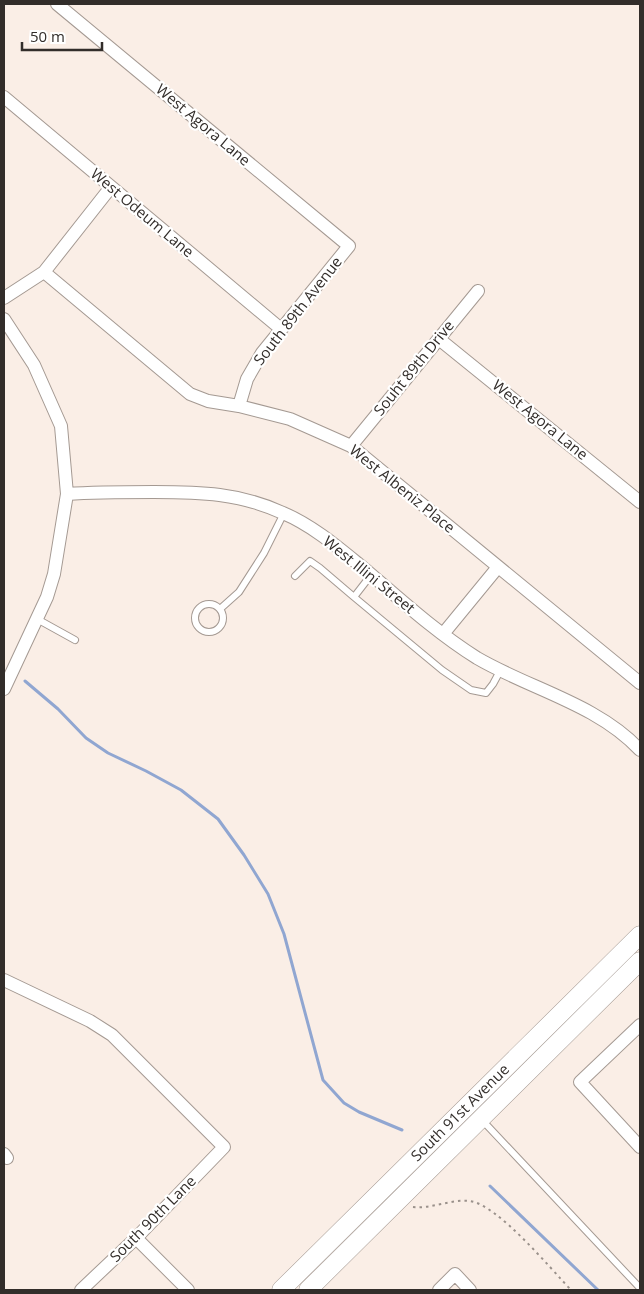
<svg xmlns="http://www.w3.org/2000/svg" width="644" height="1294" viewBox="0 0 644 1294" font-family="'Open Sans',sans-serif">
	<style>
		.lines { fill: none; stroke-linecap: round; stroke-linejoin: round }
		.stream { stroke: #90a6d1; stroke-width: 3 }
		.lane-casing { stroke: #a49992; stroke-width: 8 }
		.street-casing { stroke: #a49992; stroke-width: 14 }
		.secondary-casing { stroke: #a49992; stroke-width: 19 }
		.path { stroke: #9a918b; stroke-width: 2; stroke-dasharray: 2.5 4; stroke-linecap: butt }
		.lane { stroke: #fff; stroke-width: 6 }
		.street { stroke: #fff; stroke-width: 12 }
		.secondary { stroke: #fff; stroke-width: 18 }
		.labels { text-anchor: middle; stroke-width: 4.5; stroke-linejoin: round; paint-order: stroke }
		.street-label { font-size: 15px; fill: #322d2a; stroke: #fff }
	</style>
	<rect width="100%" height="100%" fill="#faeee6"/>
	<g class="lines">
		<path class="stream" d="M25 681 58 709 86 738 108 753 146 771 181 790 218 819 244 855 268 894 284 934 323 1080 344 1103 359 1112 402 1130
			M490 1186 598 1290"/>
		<g class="lane-casing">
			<path id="lane" d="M371 575 354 597 442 670 471 690 486 693 493 684 500 671
				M295 576 310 561 320 568 354 597
				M195 618a14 14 0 1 1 28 0a14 14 0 1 1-28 0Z
				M220 609 239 592 264 553 284 513
				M37 619 75 640
				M482 1120 640 1288"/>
		</g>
		<g class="street-casing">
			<path id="street" d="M57 4 349 246 262 353 247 379 239 406
				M4 97 281 329
				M44 272 190 394 208 401 239 406 290 419 351 446 640 683
				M4 298 44 272 111 187
				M4 319 34 365 61 426 67 494 54 574 47 597 4 689
				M439 339 640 502
				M351 446 478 291
				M67 494C96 492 125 492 154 492 200 492 240 493 283 513 314 526 341 550 367 571 402 601 437 633 477 658 530 689 597 704 640 750
				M443 634 498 567
				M4 980 90 1021 112 1035 224 1147 136 1238 81 1290
				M640 1025 580 1082 640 1147
				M4 1154 7 1158
				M136 1238 188 1290
				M439 1290 455 1274 470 1290"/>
		</g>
		<g class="secondary-casing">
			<g id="secondary">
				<path id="s1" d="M281 1290 640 935"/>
				<path d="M308 1290 640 961"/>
			</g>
		</g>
		<path class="path" d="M413 1207C432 1209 450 1199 470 1201 498 1205 550 1268 571 1290"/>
		<use href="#lane" class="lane"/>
		<use href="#street" class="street"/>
		<use href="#secondary" class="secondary"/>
	</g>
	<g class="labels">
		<g class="street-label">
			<text transform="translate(203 125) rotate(40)" y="5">West Agora Lane</text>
			<text transform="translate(142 213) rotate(40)" y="5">West Odeum Lane</text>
			<text transform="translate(298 311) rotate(-52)" y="5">South 89th Avenue</text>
			<text transform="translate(414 368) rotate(-51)" y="5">Souht 89th Drive</text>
			<text transform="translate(540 420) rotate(39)" y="5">West Agora Lane</text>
			<text transform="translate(402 489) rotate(39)" y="5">West Albeniz Place</text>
			<text transform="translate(369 575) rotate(39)" y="5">West Illini Street</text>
			<text dy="5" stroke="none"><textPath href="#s1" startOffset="252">South 91st Avenue</textPath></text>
			<text transform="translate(153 1219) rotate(-45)" y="5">South 90th Lane</text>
		</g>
	</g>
	<rect width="644" height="1294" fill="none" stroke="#322d2a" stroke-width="10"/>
	<path d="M22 42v8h80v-8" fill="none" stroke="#322d2a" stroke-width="2.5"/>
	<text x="30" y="42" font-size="15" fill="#322d2a" stroke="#ffffff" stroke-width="4" paint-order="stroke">50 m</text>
</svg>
